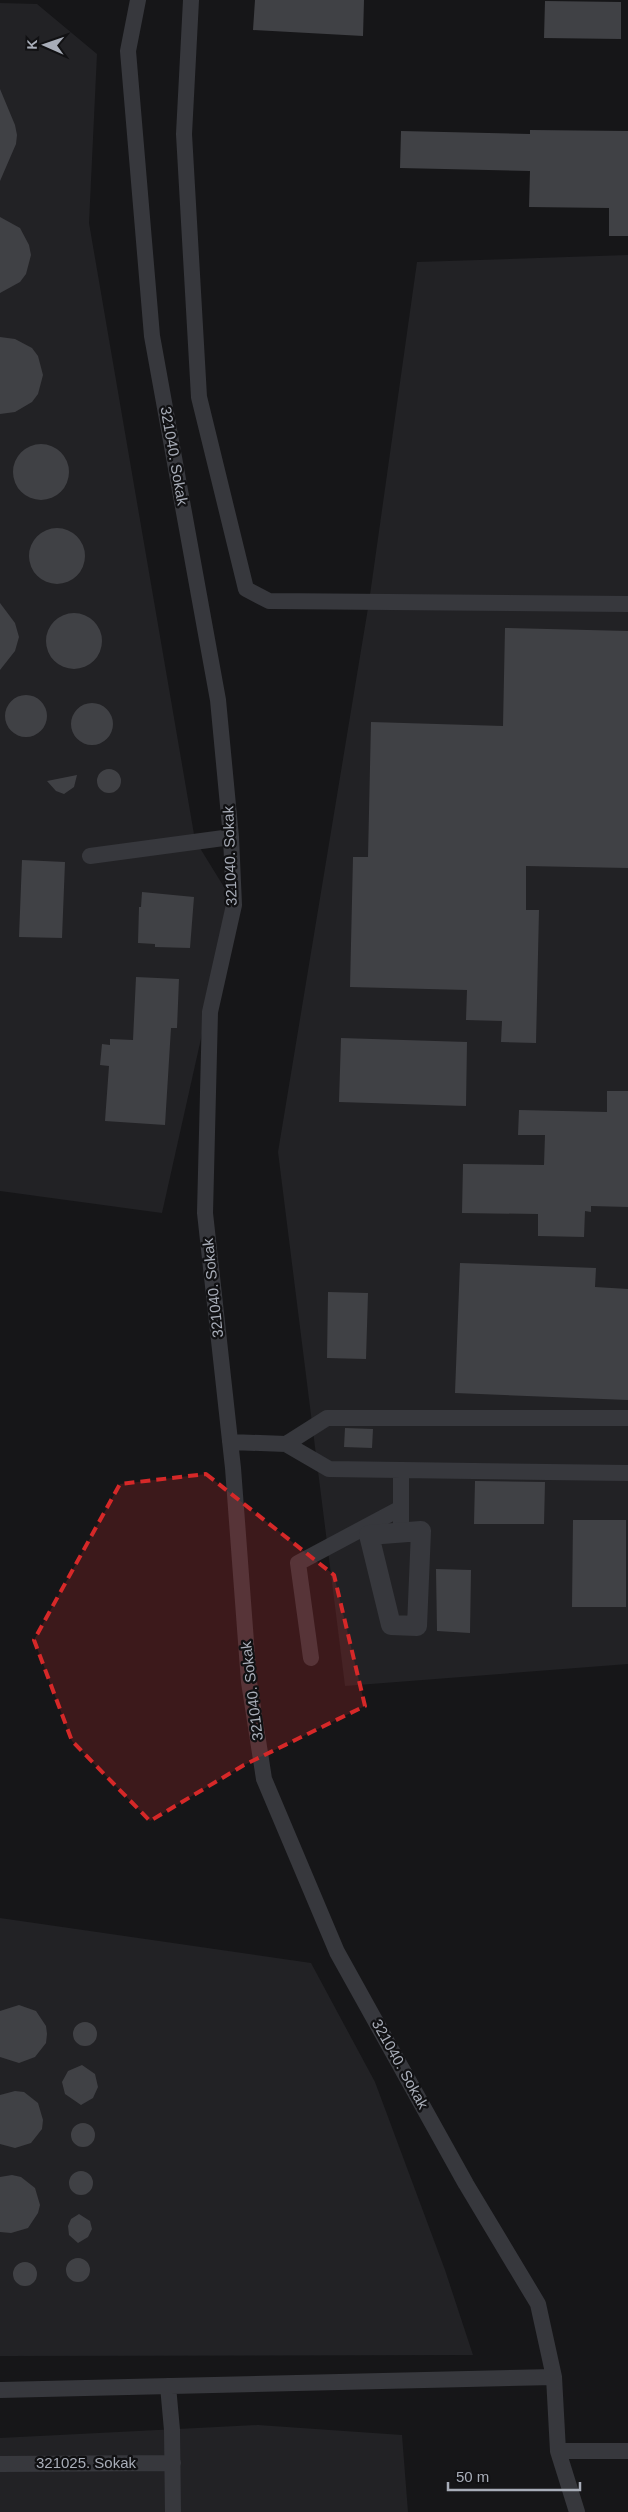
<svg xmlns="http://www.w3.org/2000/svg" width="628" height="2512" viewBox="0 0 628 2512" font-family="Helvetica,sans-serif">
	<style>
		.built { fill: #222225 }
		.building { fill: #404145 }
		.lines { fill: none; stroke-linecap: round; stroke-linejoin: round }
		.minor { stroke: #37383d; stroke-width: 16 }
		.tertiary { stroke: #37383d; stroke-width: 20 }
		.marked { fill: #d62828; fill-opacity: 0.2; stroke: #d62828; stroke-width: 4; stroke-dasharray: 10 6; stroke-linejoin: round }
		.labels { text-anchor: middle; stroke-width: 4.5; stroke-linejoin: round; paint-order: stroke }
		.street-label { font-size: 15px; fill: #a8adb8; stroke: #111113 }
	</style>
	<rect width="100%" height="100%" fill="#161618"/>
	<path class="built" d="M0 3 37 4 97 54 89 223 195 840 232 900 162 1213 0 1191Z
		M628 255V1664L345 1686 278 1152 369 602 417 262Z
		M0 1918 311 1963 375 2082 445 2270 473 2355 0 2356Z
		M258 2425 402 2435 408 2512H0V2438Z"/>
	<path class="building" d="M255 0H364L363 36 253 30Z
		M545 1 621 2V39L544 38Z
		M0 89 15 125 17 135 16 144 0 181Z
		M530 130 628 131V236H609V208L529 207 530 171 400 168 401 131 530 134Z
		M0 217 20 228 29 245 31 255 26 274 20 282 0 293Z
		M0 337 15 339 32 348 38 356 43 375 38 394 32 402 15 412 0 414Z
		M13 472a28 28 0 1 1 56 0a28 28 0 1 1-56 0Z
		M29 556a28 28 0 1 1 56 0a28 28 0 1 1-56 0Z
		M0 603 15 623 19 637 15 651 0 670Z
		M46 641a28 28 0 1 1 56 0a28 28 0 1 1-56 0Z
		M505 628 628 631V868L526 866V910H539L536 1043 501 1042 502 1021 466 1020 467 990 350 987 353 857H368L371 722 503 726Z
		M5 716a21 21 0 1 1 42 0a21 21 0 1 1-42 0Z
		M71 724a21 21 0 1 1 42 0a21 21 0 1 1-42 0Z
		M97 781a12 12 0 1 1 24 0a12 12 0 1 1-24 0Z
		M77 775 74 787 64 794 56 791 47 781Z
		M22 860 65 862 62 938 19 937Z
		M142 892 194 897 190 948 155 947V944L138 943 139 907H141Z
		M136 977 179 979 177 1028H171L165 1125 105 1121 109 1066 100 1065 102 1044 110 1045V1039L133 1040Z
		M341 1038 467 1042 466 1106 339 1102Z
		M607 1091H628V1207L591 1206V1212L585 1211 584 1237 538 1236V1214L462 1213 463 1164 544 1165 545 1135H518L519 1110 607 1112Z
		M460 1263 596 1268 595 1287 628 1289V1400L455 1393Z
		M328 1292 368 1293 366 1359 327 1358Z
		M345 1428 373 1429 372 1448 344 1447Z
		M475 1481 545 1482 544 1524H474Z
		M573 1520H626V1607H572Z
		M436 1569 471 1570 470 1633 437 1631Z
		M19 2005 36 2011 46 2026 47 2034 46 2043 35 2057 19 2063 0 2057V2011Z
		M73 2034a12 12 0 1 1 24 0a12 12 0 1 1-24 0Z
		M82 2065 95 2074 98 2087 93 2098 81 2105 65 2094 62 2082 68 2071Z
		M15 2091 24 2092 38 2103 43 2120 42 2129 31 2143 15 2148 0 2144V2095Z
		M71 2135a12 12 0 1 1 24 0a12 12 0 1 1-24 0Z
		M69 2183a12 12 0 1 1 24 0a12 12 0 1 1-24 0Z
		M12 2175 21 2177 35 2188 40 2205 38 2213 28 2228 11 2233 0 2232V2177Z
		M79 2214 90 2221 92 2229 88 2237 78 2243 69 2235 68 2226 71 2219Z
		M66 2270a12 12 0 1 1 24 0a12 12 0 1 1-24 0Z
		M13 2274a12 12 0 1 1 24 0a12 12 0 1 1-24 0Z"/>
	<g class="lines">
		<path class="minor" d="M138 0 128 51 152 336 218 700 231 837 234 905 210 1012 205 1213 233 1468 249 1682 264 1779 337 1952 466 2184 538 2304 554 2377 558 2451 577 2512
			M191 0 184 134 199 397 246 589 269 601 628 604
			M90 856 231 837
			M230 1442 286 1444 329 1469 628 1473
			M286 1444 327 1418H628
			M401 1532V1470
			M311 1658 298 1563 401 1508
			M168 2386 172 2430 173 2512
			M0 2390 554 2377
			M558 2451H628
			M0 2464 173 2463"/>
		<path class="tertiary" d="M421 1531 417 1626 391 1625 369 1535Z"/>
	</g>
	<path class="marked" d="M206 1474 334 1575 365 1706 244 1765 150 1821 72 1741 34 1640 120 1484Z"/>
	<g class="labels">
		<g class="street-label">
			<text transform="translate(174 456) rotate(80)" y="5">321040. Sokak</text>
			<text transform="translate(230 856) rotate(-92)" y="5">321040. Sokak</text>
			<text transform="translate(213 1288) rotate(-96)" y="5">321040. Sokak</text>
			<text transform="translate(252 1691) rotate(-97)" y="5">321040. Sokak</text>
			<text transform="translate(400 2064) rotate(61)" y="5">321040. Sokak</text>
			<text x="86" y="2468">321025. Sokak</text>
		</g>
	</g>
	<g transform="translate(45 45) rotate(272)" stroke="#111113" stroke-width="4" paint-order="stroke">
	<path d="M0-4L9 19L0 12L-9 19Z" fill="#a8adb8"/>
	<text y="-8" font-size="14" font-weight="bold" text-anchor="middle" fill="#a8adb8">K</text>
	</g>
	<path d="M448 2482v8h132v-8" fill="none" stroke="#a8adb8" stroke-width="2.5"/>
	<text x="456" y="2482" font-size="15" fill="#a8adb8" stroke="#111113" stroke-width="4" paint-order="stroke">50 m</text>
</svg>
